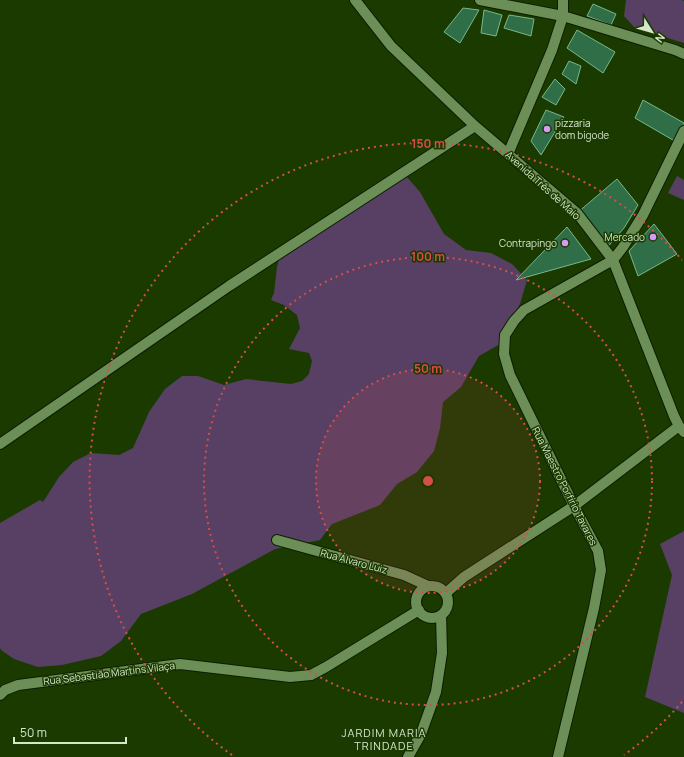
<svg xmlns="http://www.w3.org/2000/svg" width="684" height="757" viewBox="0 0 684 757" font-family="Manrope,sans-serif">
	<style>
		.green { fill: #584064 }
		.building { fill: #306e48; stroke: #78b78d }
		.lines { fill: none; stroke-linecap: round; stroke-linejoin: round }
		.minor-casing { stroke: #0d1e03; stroke-width: 12 }
		.minor { stroke: #6c8e57; stroke-width: 10 }
		.ring { fill: none; stroke: #d64e48; stroke-width: 2; stroke-dasharray: 2 4 }
		.poi-dot { fill: #d99af7; stroke: #1b3a00; stroke-width: 1.5 }
		.labels { text-anchor: middle; stroke-width: 3; stroke-linejoin: round; paint-order: stroke }
		.poi-label { font-size: 10px; fill: #d4e7c9; stroke: #1b3a00; text-anchor: end }
		.street-label { font-size: 10px; fill: #d4e7c9; stroke: #1b3a00 }
		.neighbourhood-label { font-size: 11px; letter-spacing: 1px; fill: #d4e7c9; stroke: #1b3a00 }
		.centre { fill: #d64e48; stroke: #1b3a00; stroke-width: 2 }
		.ring-label { font-size: 12px; text-anchor: middle; font-weight: bold; fill: #d64e48; stroke: #1b3a00; stroke-width: 3; stroke-linejoin: round; paint-order: stroke }
	</style>
	<rect width="100%" height="100%" fill="#1b3a00"/>
	<path class="green" d="M626 0H682L684 1V43L635 28 624 16Z
		M406 176 420 192 444 234 466 250 491 253 512 264 527 280 520 304 500 344 479 356 461 387 443 402 440 428 434 451 417 472 397 484 380 505 332 524 320 540 275 549 192 594 141 614 121 641 101 656 62 665 38 667 14 659 1 650 0 648V523L40 500 43 502 59 477 73 462 91 453 119 455 133 448 149 412 165 389 182 376H198L224 385 246 379 291 384 302 381 309 374 312 361 309 353 289 349 300 328 297 315 284 305 271 300 274 293 277 267 282 249Z
		M677 176 684 180V200L668 193Z
		M684 531V713L645 697 672 575 660 544Z"/>
	<path class="building" d="M593 4 616 14 611 25 587 16Z
		M463 8 479 10 460 43 444 32Z
		M484 10 502 15 496 36 481 33Z
		M509 15 534 19 531 36 504 28Z
		M577 30 615 52 603 73 567 48Z
		M569 61 581 66 576 84 562 74Z
		M555 79 565 89 556 105 542 97Z
		M643 100 684 123V131L678 143 635 118Z
		M546 110 564 117 541 155 531 141Z
		M617 179 638 205 624 228 605 250 577 213Z
		M654 224 677 254 638 276 629 251Z
		M567 227 591 259 516 280Z"/>
	<g class="lines">
		<g class="minor-casing">
			<path id="minor" d="M355 0 391 46 475 126 508 154 577 213 613 260 674 416 679 426 684 432
				M480 0 563 16 675 50 684 54
				M508 154 552 50 563 16V0
				M0 444 229 286 475 126
				M277 540 404 575 428 586
				M416 602a16 16 0 1 1 32 0a16 16 0 1 1-32 0Z
				M446 593 464 577 574 506 679 426
				M0 695 5 690 18 685 180 664 290 677 311 675 326 667 419 610
				M408 757 421 734 436 692 442 653 441 615
				M558 757 594 608 601 570 598 551 574 506 510 375 504 354 505 335 514 321 524 310 613 260 623 247 643 215 684 131"/>
		</g>
		<use href="#minor" class="minor"/>
	</g>
	<circle cx="428" cy="481" r="112" fill="#d64e48" fill-opacity=".12"/>
	<g class="ring">
		<circle cx="428" cy="481" r="112"/>
		<circle cx="428" cy="481" r="224"/>
		<path d="M682 702A337 337 0 0 1 624 755M232 755A337 337 0 1 1 682 260"/>
	</g>
	<g class="poi-dot">
		<circle cx="547" cy="129" r="4"/>
		<circle cx="653" cy="237" r="4"/>
		<circle cx="565" cy="243" r="4"/>
	</g>
	<g class="labels">
		<g class="poi-label">
			<text x="555" y="127" text-anchor="start">pizzaria<tspan x="555" dy="12">dom bigode</tspan></text>
			<text x="645" y="241">Mercado</text>
			<text x="557" y="247">Contrapingo</text>
		</g>
		<g class="street-label">
			<text transform="translate(543 185) rotate(42)" y="4">Avenida Três de Maio</text>
			<text transform="translate(565 486) rotate(63)" y="4">Rua Maestro Porfírio Tavares</text>
			<text transform="translate(354 561) rotate(15)" y="4">Rua Álvaro Luiz</text>
			<text transform="translate(109 673) rotate(-7)" y="4">Rua Sebastião Martins Vilaça</text>
		</g>
		<g class="neighbourhood-label">
			<text x="384" y="737">JARDIM MARIA<tspan x="384" dy="13">TRINDADE</tspan></text>
		</g>
	</g>
	<circle cx="428" cy="481" r="6" class="centre"/>
	<g class="ring-label">
		<text x="428" y="148">150 m</text>
		<text x="428" y="261">100 m</text>
		<text x="428" y="373">50 m</text>
	</g>
	<g transform="translate(652 32) rotate(127)" stroke="#1b3a00" stroke-width="3" paint-order="stroke">
	<path d="M0-3L7 15L0 10L-7 15Z" fill="#d4e7c9"/>
	<text y="-6" font-size="11" font-weight="bold" text-anchor="middle" fill="#d4e7c9">N</text>
	</g>
	<path d="M14 737v6h112v-6" fill="none" stroke="#d4e7c9" stroke-width="2"/>
	<text x="20" y="737" font-size="12" fill="#d4e7c9" stroke="#1b3a00" stroke-width="3" paint-order="stroke">50 m</text>
</svg>
